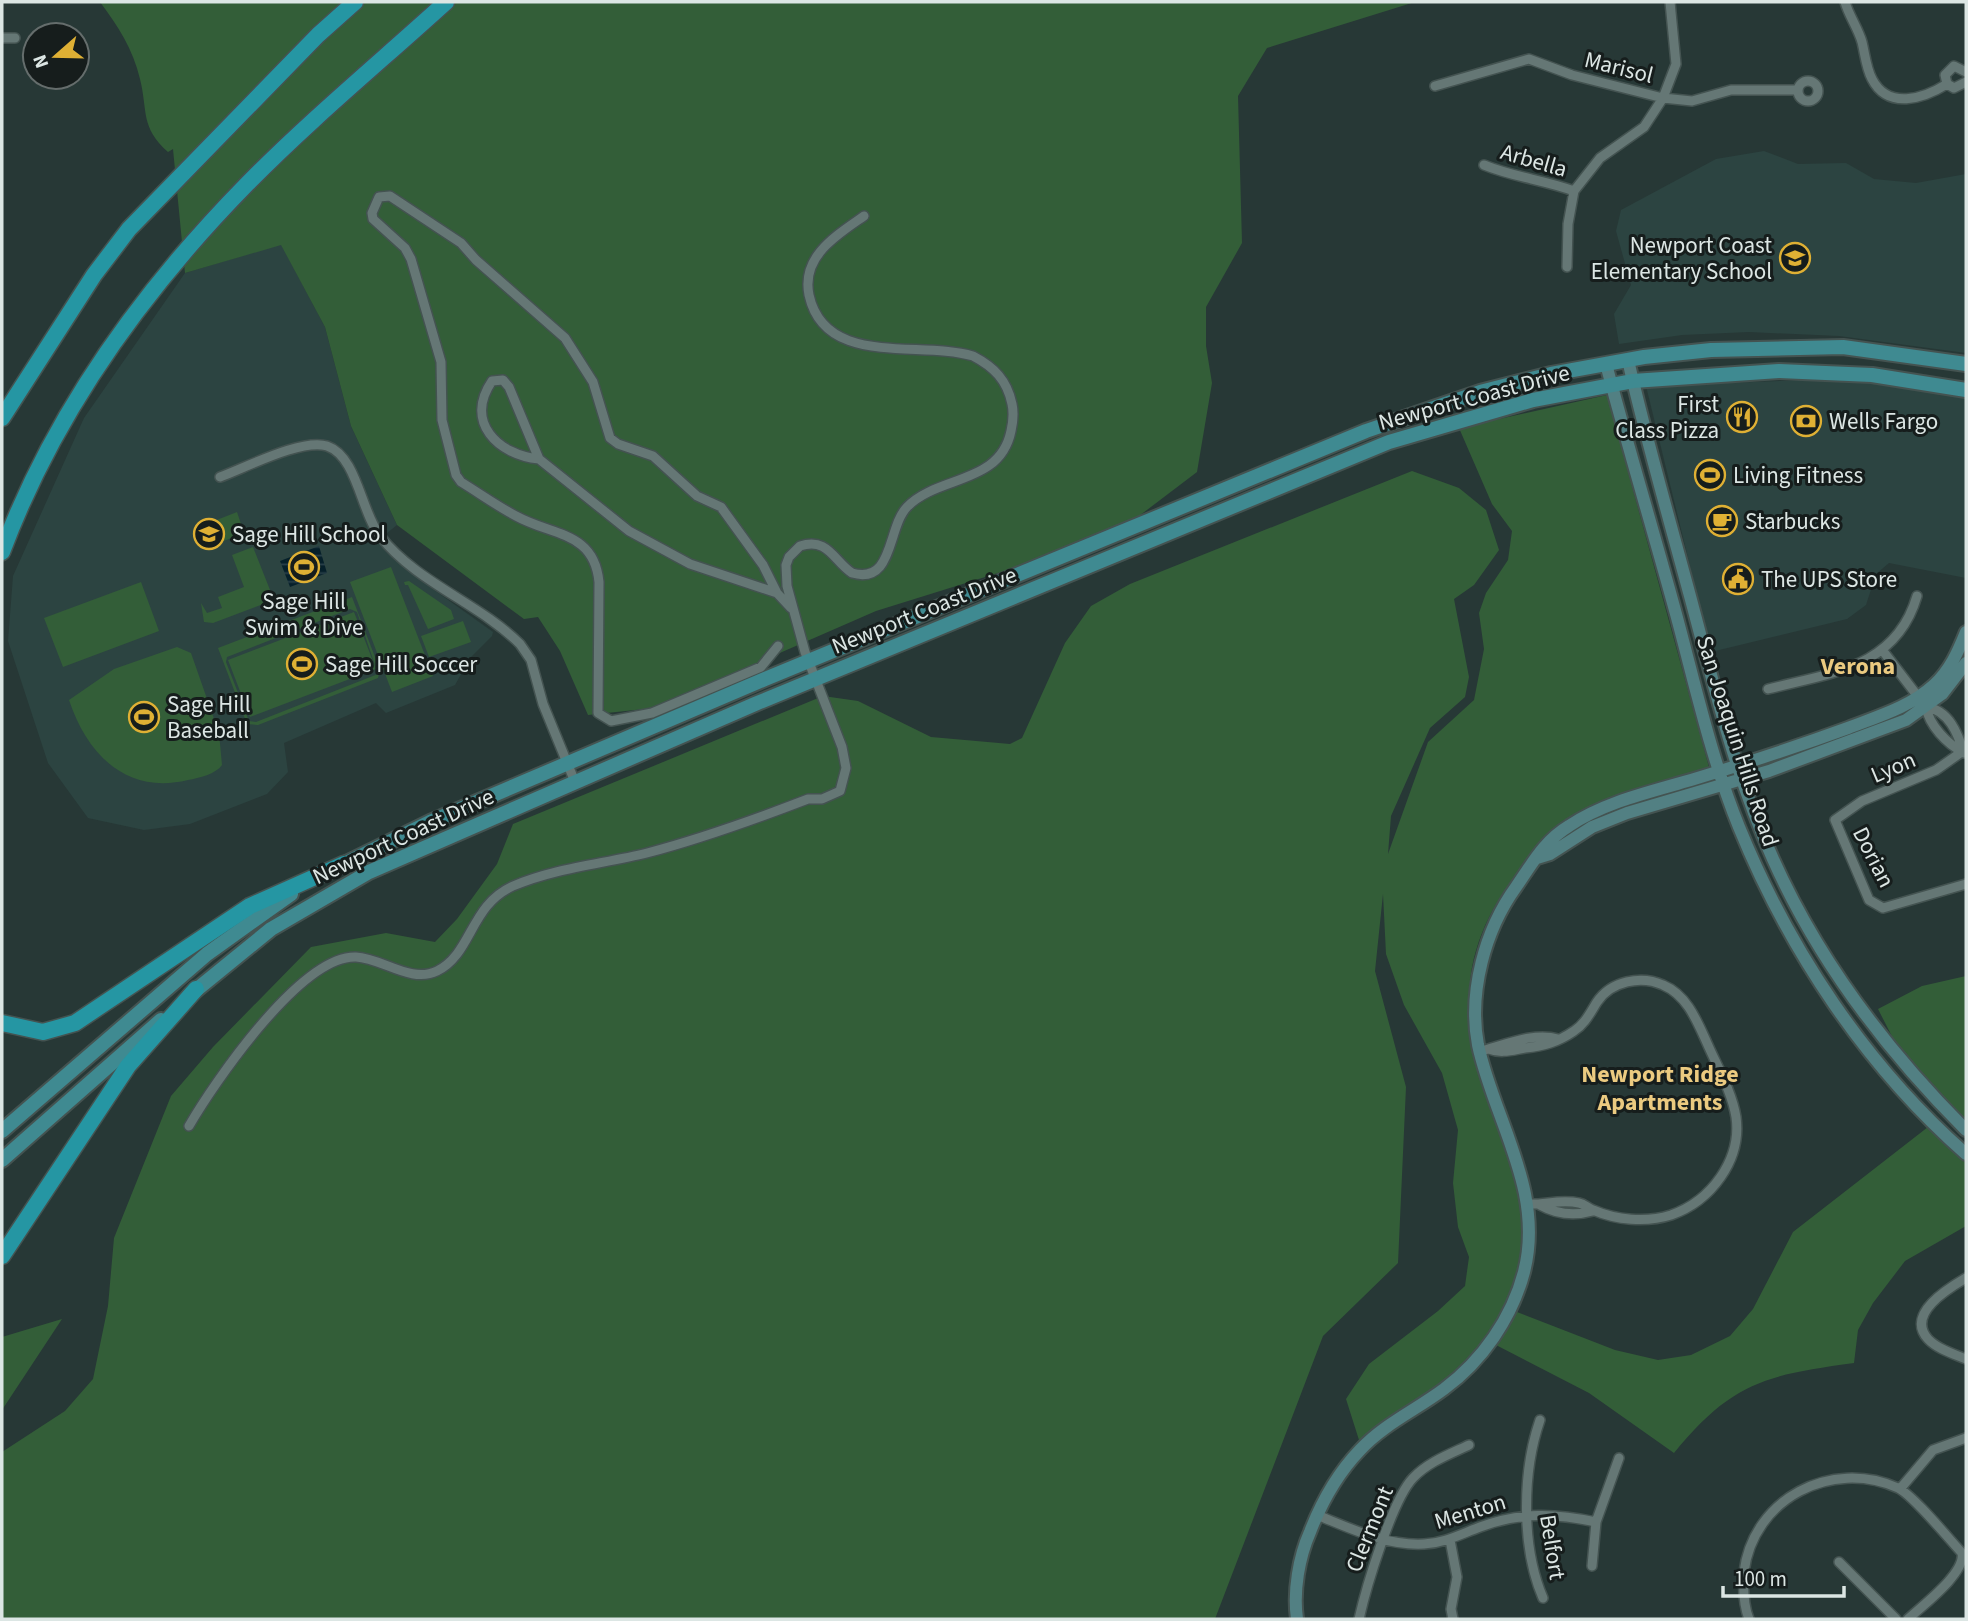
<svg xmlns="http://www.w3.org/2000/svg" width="1968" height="1621" viewBox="0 0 1968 1621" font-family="'Source Sans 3',sans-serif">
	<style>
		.built { fill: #2c4441 }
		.green { fill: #335e38; fill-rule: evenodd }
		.water { fill: url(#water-rules) }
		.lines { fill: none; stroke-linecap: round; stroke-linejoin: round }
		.street-casing { stroke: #445351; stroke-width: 12 }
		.secondary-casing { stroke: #445351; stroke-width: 16 }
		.primary-casing { stroke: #445351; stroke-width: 18 }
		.highway-casing { stroke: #445351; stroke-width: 19 }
		.street { stroke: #657775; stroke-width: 9 }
		.secondary { stroke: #528083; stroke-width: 12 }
		.primary { stroke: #3f8a91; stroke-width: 14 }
		.highway { stroke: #2596a3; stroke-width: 16 }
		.labels { text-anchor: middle; stroke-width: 6; stroke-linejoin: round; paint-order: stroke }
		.street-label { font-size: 23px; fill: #dce6e4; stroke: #161d1c }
		.poi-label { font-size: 23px; fill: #dce6e4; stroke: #161d1c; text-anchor: start }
		.neighbourhood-label { font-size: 24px; font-weight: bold; fill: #ebca80; stroke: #161d1c }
	</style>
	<defs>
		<pattern id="water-rules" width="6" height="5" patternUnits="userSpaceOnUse" patternTransform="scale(1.75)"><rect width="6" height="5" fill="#06202a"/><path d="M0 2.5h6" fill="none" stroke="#2a4049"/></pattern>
	</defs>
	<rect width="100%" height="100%" fill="#273836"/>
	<path class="built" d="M1764 151 1798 164 1846 163 1874 179 1916 183 1966 174V353L1839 336 1749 332 1682 335 1619 344 1614 314 1631 285 1616 231 1621 210 1716 159Z
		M281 244 325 327 351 426 397 525 376 542 430 587 493 632 492 636 470 658 455 685 386 713 376 703 284 743 288 772 267 794 190 824 144 830 88 818 48 763 8 641 13 576 84 418 185 273Z
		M1808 380 1915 381 1966 395V578L1889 563 1876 574 1866 605 1847 619 1711 652 1646 386Z"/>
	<path class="green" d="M100 2H1415L1267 48 1238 96 1242 243 1206 307V346L1212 383 1197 472 1110 538 876 611 654 708 588 715 560 651 538 617 524 619 397 525 351 426 325 327 281 245 185 273 173 149 168 152C140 127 148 111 140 79 133 49 118 26 100 2Z
		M1607 395 1709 767C1678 779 1647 792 1616 804 1602 809 1585 814 1572 822 1517 859 1465 933 1470 1003 1472 1020 1479 1038 1484 1054 1504 1132 1545 1228 1505 1306 1473 1369 1416 1403 1359 1440L1346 1399 1369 1364 1438 1311 1465 1286 1469 1257 1458 1227 1453 1183 1458 1130 1442 1073 1404 1005 1386 954 1383 894 1375 971 1406 1087 1398 1263 1323 1336 1215 1619H2V1452L65 1411 93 1379 108 1306 114 1238 171 1096 213 1047 311 947 386 933 435 942 457 919 497 864 513 824 823 696 858 701 931 737 1010 744 1022 738 1065 643 1091 606 1130 584 1412 471 1459 488 1486 510 1499 550 1474 585 1454 599 1469 677 1465 697 1430 728 1391 816 1388 854 1428 742 1474 700 1484 649 1479 613 1486 593 1508 560 1512 531 1492 504 1459 428Z
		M237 512 244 533 211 546 204 525Z
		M253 547 274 600 213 623 204 622 201 603 207 613 222 608 218 597 244 587 232 555Z
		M391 567 433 676 392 692 350 582Z
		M409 581 451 610 454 619 428 629 408 585H405L404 582Z
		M141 582 159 631 63 667 44 618Z
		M352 597 380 670 378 678 258 725 247 724 218 648ZM350 609 357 612 378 674 256 722 249 721 226 662 227 657Z
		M354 612 376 669 250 717 228 660Z
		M463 621 471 642 429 657 421 636Z
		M177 647 191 653 219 733 222 765C216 774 199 778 188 780 126 795 87 754 69 700L114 669Z
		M1966 976V1126L1906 1064 1878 1009 1922 986Z
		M1928 1127 1966 1163V1226L1905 1261 1873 1303 1858 1330 1854 1363C1766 1375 1732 1382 1674 1453L1589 1393 1496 1345 1517 1312 1615 1350 1658 1360 1691 1355 1730 1336 1753 1309 1793 1232Z
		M62 1319 2 1410V1337Z"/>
	<path class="water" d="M319 546 327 573 290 587 280 561Z"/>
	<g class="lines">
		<g class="street-casing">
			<path id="street" d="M1845 2C1849 16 1858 28 1862 42 1865 54 1866 68 1872 79 1888 110 1923 99 1947 84
				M2 38H15
				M1966 72 1954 66 1945 75 1947 84 1954 88 1966 82
				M1798 91a10 10 0 1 1 20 0a10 10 0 1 1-20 0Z
				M1435 86 1529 59 1572 75 1663 98 1692 101 1731 90H1798
				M1484 165C1513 177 1544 180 1574 191
				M1567 267 1568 224 1574 191 1600 158 1644 127 1663 98 1676 64 1670 2
				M539 459C498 455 464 422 492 381L503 380 509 387 539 459 629 531 690 564 777 593
				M220 477C245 468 302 438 327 446 357 456 361 512 380 536 417 583 479 603 520 644L531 660 543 704 575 782
				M778 646 761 667 652 713 611 721 598 713 599 582C594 531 552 536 516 516 497 506 479 493 461 482L456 475 442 420 441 362 411 259 405 248 373 219 372 213 379 197 390 196 461 243 476 260 565 338 593 382 610 438 618 444 653 456 697 496 721 507 763 565 777 593 791 608
				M1883 651 1926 707C1929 725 1947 744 1963 752
				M1768 689C1831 673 1896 668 1917 596
				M1926 707C1949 710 1958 734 1964 753
				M1966 749 1936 770 1862 801 1835 820 1869 900 1883 908 1966 884
				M1489 1049C1501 1054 1513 1050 1525 1048 1544 1046 1558 1042 1574 1031 1585 1024 1590 1013 1597 1002 1611 981 1641 975 1663 985 1687 995 1697 1021 1707 1043 1717 1066 1732 1092 1736 1117 1742 1160 1711 1201 1671 1215 1646 1223 1616 1220 1593 1210 1587 1208 1585 1204 1579 1203 1560 1199 1545 1205 1527 1204
				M1485 1050C1507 1044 1535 1032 1558 1039
				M189 1126C214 1083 301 955 356 957 382 958 411 984 437 971 472 954 470 905 513 886 555 868 602 864 647 853 700 839 756 819 808 799H822L840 791 846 768 842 747 805 652 787 586 786 565 789 557 800 546C828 537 833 560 852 573 894 585 887 528 907 507 938 475 1000 485 1011 431 1013 422 1014 413 1012 404 1007 380 994 367 973 356 919 340 825 368 809 295 801 256 837 235 864 216
				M1540 1205C1556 1214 1575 1216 1593 1211
				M1966 1278C1949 1288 1905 1314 1928 1339 1937 1349 1954 1354 1966 1359
				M1540 1420C1522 1472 1521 1547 1543 1598
				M1900 1489 1933 1450 1966 1438
				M1317 1515C1352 1529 1386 1546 1424 1544 1445 1543 1461 1534 1480 1527 1520 1512 1555 1513 1596 1522
				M1450 1540 1457 1577 1451 1609 1453 1619
				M1839 1562 1896 1619
				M1592 1566 1596 1522 1619 1458
				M1359 1619C1366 1588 1392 1500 1413 1478 1428 1462 1450 1454 1469 1445
				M1749 1619C1743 1604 1743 1588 1744 1572 1753 1499 1831 1458 1898 1488 1913 1495 1949 1539 1962 1553 1966 1573 1923 1605 1908 1619"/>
		</g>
		<g class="secondary-casing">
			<path id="secondary" d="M1628 360C1646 439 1669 518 1690 596 1714 685 1735 775 1773 859 1819 962 1887 1051 1966 1130
				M1606 364C1628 447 1653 530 1676 614 1695 684 1711 758 1739 827 1789 950 1866 1066 1966 1154
				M1537 858 1550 854 1592 827 1627 813 1769 771 1906 720 1942 694 1966 663
				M1297 1619C1293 1591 1299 1557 1310 1532 1322 1501 1337 1474 1360 1450 1384 1424 1416 1410 1444 1389 1482 1361 1512 1318 1524 1272 1545 1191 1494 1120 1478 1045 1468 992 1485 930 1516 887 1532 864 1544 841 1569 826 1605 802 1650 792 1691 780 1744 764 1796 747 1848 728 1879 716 1910 707 1934 685 1950 670 1958 652 1966 632"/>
		</g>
		<g class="primary-casing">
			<path id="primary" d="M336 868 430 822 765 679 1366 431 1480 392 1551 374 1644 357 1711 350 1843 347 1966 364
				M190 995 271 929 369 872 755 704 1389 442 1533 400 1633 381 1779 371 1872 375 1966 390
				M2 1131 207 954 291 894
				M2 1160 161 1020"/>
		</g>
		<g class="highway-casing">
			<path id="highway" d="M2 418 94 275 129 229 318 35 355 2
				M2 552C54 413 143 290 247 184 310 120 380 62 446 2
				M2 1023 43 1032 75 1023 250 906 344 864
				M2 1256 128 1066 196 989"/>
		</g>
		<use href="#street" class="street"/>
		<use href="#secondary" class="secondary"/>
		<use href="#primary" class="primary"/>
		<use href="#highway" class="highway"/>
	</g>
	<defs>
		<g id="school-ring" transform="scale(1.575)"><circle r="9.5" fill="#161d1c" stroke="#dfb034" stroke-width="1.5"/><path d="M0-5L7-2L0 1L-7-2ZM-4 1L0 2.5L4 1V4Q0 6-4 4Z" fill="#dfb034"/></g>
		<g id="restaurant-ring" transform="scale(1.575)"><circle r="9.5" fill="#161d1c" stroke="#dfb034" stroke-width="1.5"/><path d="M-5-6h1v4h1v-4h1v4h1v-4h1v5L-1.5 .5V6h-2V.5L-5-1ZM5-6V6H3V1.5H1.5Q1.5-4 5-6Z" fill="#dfb034"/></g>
		<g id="bank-ring" transform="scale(1.575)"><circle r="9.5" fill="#161d1c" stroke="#dfb034" stroke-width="1.5"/><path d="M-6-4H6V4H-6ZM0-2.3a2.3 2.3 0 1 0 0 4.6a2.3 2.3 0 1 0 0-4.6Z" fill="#dfb034"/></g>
		<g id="stadium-ring" transform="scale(1.575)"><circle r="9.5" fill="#161d1c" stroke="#dfb034" stroke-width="1.5"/><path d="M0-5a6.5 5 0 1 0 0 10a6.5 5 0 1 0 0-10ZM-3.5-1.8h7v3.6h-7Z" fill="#dfb034"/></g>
		<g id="cafe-ring" transform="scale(1.575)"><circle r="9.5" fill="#161d1c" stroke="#dfb034" stroke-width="1.5"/><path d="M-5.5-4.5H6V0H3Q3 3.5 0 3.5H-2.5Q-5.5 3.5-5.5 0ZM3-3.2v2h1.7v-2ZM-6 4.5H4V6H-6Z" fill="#dfb034"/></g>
		<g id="civic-ring" transform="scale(1.575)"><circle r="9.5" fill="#161d1c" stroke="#dfb034" stroke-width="1.5"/><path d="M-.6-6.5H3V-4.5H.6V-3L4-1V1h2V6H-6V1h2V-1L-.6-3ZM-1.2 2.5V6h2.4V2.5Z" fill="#dfb034"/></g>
	</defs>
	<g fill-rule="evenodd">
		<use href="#school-ring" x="1795" y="258"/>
		<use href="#restaurant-ring" x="1742" y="417"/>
		<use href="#bank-ring" x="1806" y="421"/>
		<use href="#stadium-ring" x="1710" y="475"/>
		<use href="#cafe-ring" x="1722" y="521"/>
		<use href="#school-ring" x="209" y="534"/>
		<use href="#stadium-ring" x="304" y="567"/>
		<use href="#civic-ring" x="1738" y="579"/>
		<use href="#stadium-ring" x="302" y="664"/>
		<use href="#stadium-ring" x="144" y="717"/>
	</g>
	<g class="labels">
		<g class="street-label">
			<text transform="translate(1619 67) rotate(14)" y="8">Marisol</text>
			<text transform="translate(1534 160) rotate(16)" y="8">Arbella</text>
			<text transform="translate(1474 397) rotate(-15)" y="8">Newport Coast Drive</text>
			<text transform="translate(924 610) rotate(-22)" y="8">Newport Coast Drive</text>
			<text transform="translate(1738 741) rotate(72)" y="8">San Joaquin Hills Road</text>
			<text transform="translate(1893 767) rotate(-23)" y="8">Lyon</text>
			<text transform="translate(403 836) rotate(-25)" y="8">Newport Coast Drive</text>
			<text transform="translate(1874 857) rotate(63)" y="8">Dorian</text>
			<text transform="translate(1470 1511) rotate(-17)" y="8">Menton</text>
			<text transform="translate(1369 1529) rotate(-68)" y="8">Clermont</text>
			<text transform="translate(1553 1547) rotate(81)" y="8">Belfort</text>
		</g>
		<g class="poi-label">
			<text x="1772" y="253" text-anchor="end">Newport Coast<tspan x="1772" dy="26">Elementary School</tspan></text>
			<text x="1719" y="412" text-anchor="end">First<tspan x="1719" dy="26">Class Pizza</tspan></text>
			<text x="1829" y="429">Wells Fargo</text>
			<text x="1733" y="483">Living Fitness</text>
			<text x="1745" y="529">Starbucks</text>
			<text x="232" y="542">Sage Hill School</text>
			<text x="1761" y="587">The UPS Store</text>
			<text x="304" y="609" text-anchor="middle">Sage Hill<tspan x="304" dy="26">Swim &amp; Dive</tspan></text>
			<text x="325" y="672">Sage Hill Soccer</text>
			<text x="167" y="712">Sage Hill<tspan x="167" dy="26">Baseball</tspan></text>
		</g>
		<g class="neighbourhood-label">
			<text x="1858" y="674">Verona</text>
			<text x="1660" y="1082">Newport Ridge<tspan x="1660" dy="28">Apartments</tspan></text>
		</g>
	</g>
	<rect width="1968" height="1621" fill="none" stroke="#dce6e4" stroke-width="7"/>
	<g transform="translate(56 56) rotate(250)"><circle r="33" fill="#161d1c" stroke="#656d6c" stroke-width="2"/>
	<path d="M0-5L12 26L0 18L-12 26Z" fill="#dfb034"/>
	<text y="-10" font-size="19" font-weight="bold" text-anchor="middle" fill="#dce6e4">N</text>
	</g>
	<path d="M1723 1586v10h121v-10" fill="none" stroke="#dce6e4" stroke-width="3.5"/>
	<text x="1734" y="1586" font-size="21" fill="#dce6e4" stroke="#161d1c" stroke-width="5" paint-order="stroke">100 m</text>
</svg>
